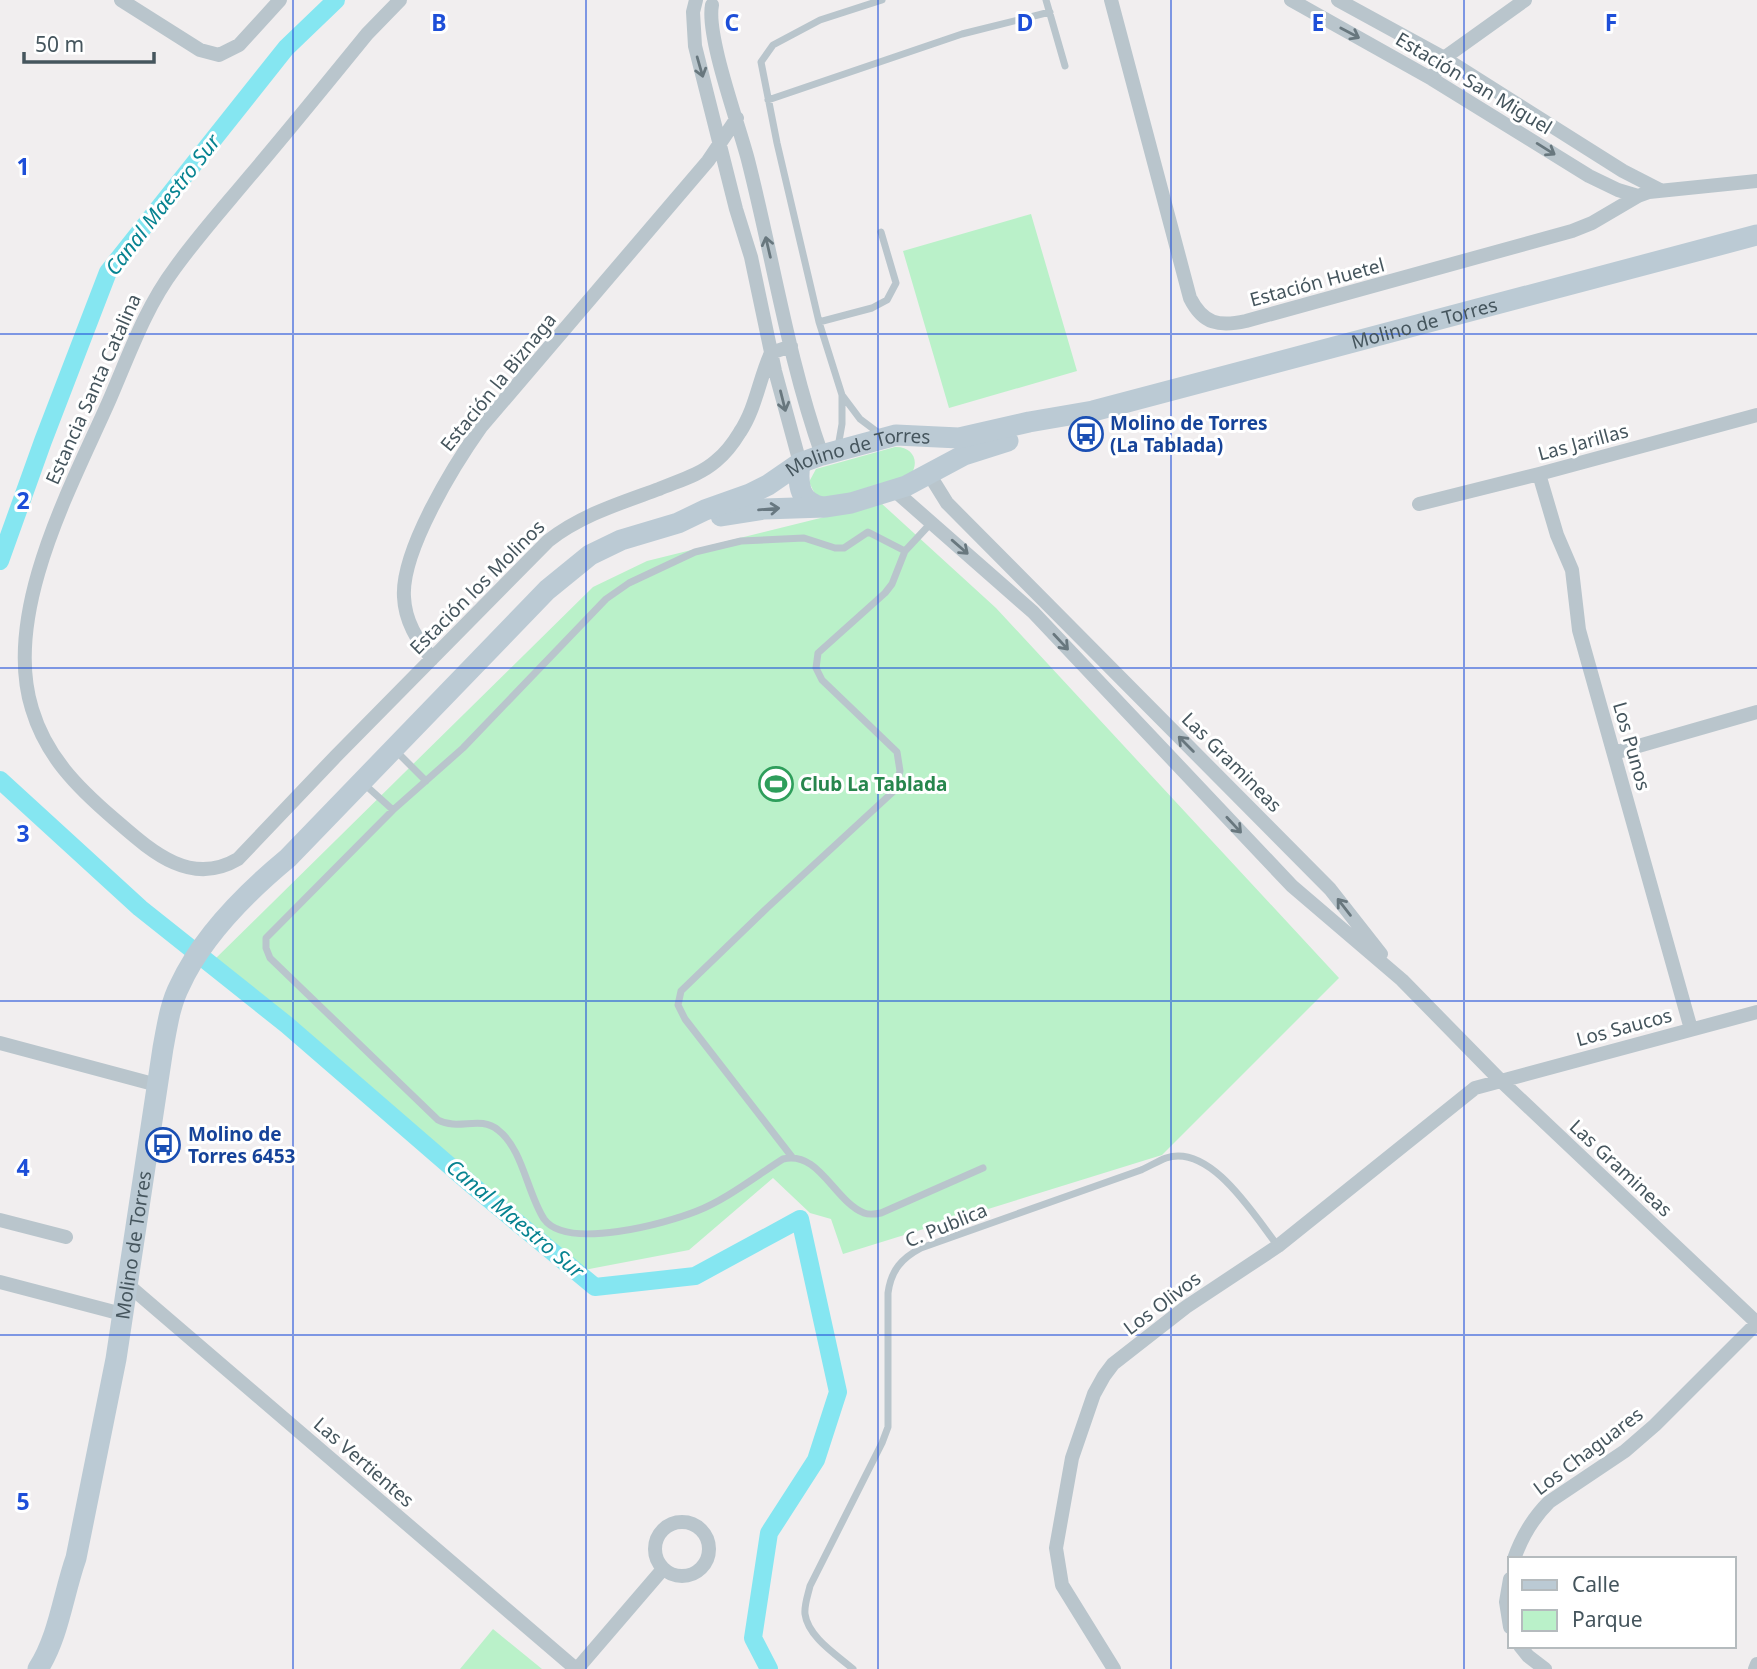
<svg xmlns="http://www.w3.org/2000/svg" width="1757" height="1669" viewBox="0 0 1757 1669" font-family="'Noto Sans',sans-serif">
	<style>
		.green { fill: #baf1c9 }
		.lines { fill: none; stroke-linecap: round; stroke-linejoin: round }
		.canal { stroke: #85e6f1; stroke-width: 18 }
		.lane { stroke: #b9c5cc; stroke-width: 7 }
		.street { stroke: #b9c5cc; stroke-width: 14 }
		.secondary { stroke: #bbcad4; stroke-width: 21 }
		.oneway { stroke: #68777e }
		.oneway2 { stroke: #687881 }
		.grid { fill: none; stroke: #1d4ed8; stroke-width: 2; stroke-opacity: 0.55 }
		.labels { text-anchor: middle; stroke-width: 6; stroke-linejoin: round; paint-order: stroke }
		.street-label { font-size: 19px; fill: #45555d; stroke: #fff }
		.transit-label { font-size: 19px; font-weight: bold; fill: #164399; stroke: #fff; text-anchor: start }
		.leisure-label { font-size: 19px; font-weight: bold; fill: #27864d; stroke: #fff; text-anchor: start }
		.water-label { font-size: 21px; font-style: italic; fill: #078391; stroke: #fff }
		.grid-label { font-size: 23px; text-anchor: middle; font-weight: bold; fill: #1d4ed8; stroke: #fff; stroke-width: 6; stroke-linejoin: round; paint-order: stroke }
	</style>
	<rect width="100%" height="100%" fill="#f1eeef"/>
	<path class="green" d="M1031 214 1077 371 949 408 903 251Z
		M895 447C912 446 921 461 910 476L826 500 816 496 809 482 816 469Z
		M881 503 996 608 1339 978 1162 1155 843 1254 831 1219 810 1213 773 1178 689 1250 584 1270 411 1129 214 960 593 587 647 561Z
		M493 1629 542 1669H460Z"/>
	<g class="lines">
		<path class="canal" d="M0 561 43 441 108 272 286 48 336 0
			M0 780 140 908 287 1025 473 1186 595 1287 695 1276 800 1219 838 1392 816 1460 769 1533 753 1638 769 1669"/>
		<path class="lane" d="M1046 0 1065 66
			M768 100 962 34 1050 12
			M819 322 872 308 887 300 896 283 881 232
			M842 395 860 419 880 434
			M838 447 842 424V395L819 322 777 143 761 62 773 45 820 20 882 0
			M905 551 868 532 844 548H835L804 538 741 541 695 552 629 583 606 599 463 748 393 810 266 938V948L270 958 438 1120C459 1131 480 1115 498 1130 523 1149 527 1193 544 1219 567 1251 667 1223 697 1211 727 1199 756 1176 783 1159 819 1150 834 1201 864 1213 869 1215 876 1214 881 1213L983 1168
			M395 750 426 781
			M363 783 393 810
			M792 1157 685 1019 678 1005 681 991 767 908 895 790 900 771 897 752 822 680 816 668 818 653 885 593 892 584 905 551 931 523
			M853 1669C837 1655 808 1637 805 1614 804 1605 808 1595 810 1586L882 1443 888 1427V1293C891 1270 902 1258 921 1248L1141 1170C1150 1166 1158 1161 1166 1158 1211 1143 1255 1217 1278 1246"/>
		<path class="street" d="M121 0 200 50 219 55 239 45 280 0
			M400 0 367 34C328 82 289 130 249 177 224 207 198 236 175 268 145 308 129 355 109 401 71 487 2 613 32 709 46 756 77 787 113 818 149 849 189 888 238 859L336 756 548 541C581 515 621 503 659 489 678 481 700 475 716 461 726 453 734 442 740 432 756 408 759 379 771 353L791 346
			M696 0 693 12 695 46 736 209 751 257 775 371 800 463
			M1111 0 1190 298C1203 324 1219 327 1246 321L1572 231 1592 223 1638 196 1649 192 1757 181
			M1291 0 1432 79 1589 176 1618 190 1638 196
			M1338 0 1444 58 1623 171 1660 190
			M712 5C706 36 739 125 748 160 773 258 788 359 822 455
			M1432 79 1444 58 1525 0
			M929 474 947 503 1330 889 1381 954
			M1539 474 1557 535 1572 570 1579 630 1691 1029
			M894 490 1033 612 1292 886 1402 980 1501 1081 1757 1323
			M1419 504 1539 474 1757 415
			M432 659C417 640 405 621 404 597 401 551 454 465 481 427L708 161 737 118
			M1614 753 1757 712
			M0 1043 157 1085
			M0 1220 66 1237
			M0 1282 122 1314
			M127 1284 576 1669
			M655 1549a27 27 0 1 1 54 0a27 27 0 1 1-54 0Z
			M1514 1559C1522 1536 1532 1519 1549 1502L1625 1451 1655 1425 1757 1323
			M1510 1579 1506 1602 1510 1627
			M1520 1646 1528 1656 1545 1669
			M577 1669 663 1569
			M1114 1669 1062 1585 1056 1548 1072 1458 1094 1394 1104 1376 1113 1364 1186 1307 1278 1246 1475 1088 1757 1012
			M1755 1669 1757 1664"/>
		<g class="secondary">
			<path d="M800 463C797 484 799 503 823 507"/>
			<path d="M721 516 764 509 825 507 851 503 906 486 964 455 1008 441"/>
			<path id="s1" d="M38 1669C59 1636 63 1595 76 1558L116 1359 163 1048C167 1027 170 1004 180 985 203 935 247 892 288 858L547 590 590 555 621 540 678 523 705 510 750 494 768 485 800 463 822 455 896 435 959 438 1029 422 1093 411 1757 235"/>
		</g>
	</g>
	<defs><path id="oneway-shaft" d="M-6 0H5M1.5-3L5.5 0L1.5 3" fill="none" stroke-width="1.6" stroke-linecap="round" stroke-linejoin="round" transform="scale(1.75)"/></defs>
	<g class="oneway">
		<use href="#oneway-shaft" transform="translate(1350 33) rotate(28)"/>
		<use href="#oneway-shaft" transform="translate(700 67) rotate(74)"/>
		<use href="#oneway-shaft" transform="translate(1546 149) rotate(32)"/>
		<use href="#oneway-shaft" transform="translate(768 247) rotate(-103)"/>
		<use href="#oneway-shaft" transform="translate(783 401) rotate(76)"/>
		<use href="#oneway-shaft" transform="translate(960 547) rotate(41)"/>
		<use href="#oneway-shaft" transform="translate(1061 642) rotate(47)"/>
		<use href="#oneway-shaft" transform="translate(1186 744) rotate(-135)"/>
		<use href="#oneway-shaft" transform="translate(1234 825) rotate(47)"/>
		<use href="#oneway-shaft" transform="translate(1344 907) rotate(-128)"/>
	</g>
	<use class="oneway2" href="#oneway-shaft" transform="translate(769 509) rotate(-5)"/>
	<path class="grid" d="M293 0V1669M586 0V1669M878 0V1669M1171 0V1669M1464 0V1669M0 334H1757M0 668H1757M0 1001H1757M0 1335H1757"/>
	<defs>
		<g id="bus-ring" transform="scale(1.75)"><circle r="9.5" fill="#fff" stroke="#1a4fb4" stroke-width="1.5"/><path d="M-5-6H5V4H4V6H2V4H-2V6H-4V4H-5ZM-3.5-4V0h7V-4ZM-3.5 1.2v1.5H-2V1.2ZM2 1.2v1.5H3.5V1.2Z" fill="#1a4fb4"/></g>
		<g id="stadium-ring" transform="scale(1.75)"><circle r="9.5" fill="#fff" stroke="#2e9e5b" stroke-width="1.5"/><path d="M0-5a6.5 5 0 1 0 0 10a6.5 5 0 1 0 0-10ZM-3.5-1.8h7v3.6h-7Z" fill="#2e9e5b"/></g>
	</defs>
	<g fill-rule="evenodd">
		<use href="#bus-ring" x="1086" y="434"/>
		<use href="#stadium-ring" x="776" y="784"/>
		<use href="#bus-ring" x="163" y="1145"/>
	</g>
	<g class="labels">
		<g class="street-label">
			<text transform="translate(1474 83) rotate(31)" y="7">Estación San Miguel</text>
			<text transform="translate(1317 282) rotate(-15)" y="7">Estación Huetel</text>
			<text dy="7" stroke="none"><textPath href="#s1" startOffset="2170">Molino de Torres</textPath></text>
			<text transform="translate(498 382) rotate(-51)" y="7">Estación la Biznaga</text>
			<text transform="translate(93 389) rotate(-66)" y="7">Estancia Santa Catalina</text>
			<text transform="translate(1583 442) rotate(-15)" y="7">Las Jarillas</text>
			<text dy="7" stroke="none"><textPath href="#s1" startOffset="1587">Molino de Torres</textPath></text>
			<text transform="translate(477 587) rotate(-45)" y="7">Estación los Molinos</text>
			<text transform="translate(1632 746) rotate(74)" y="7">Los Punos</text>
			<text transform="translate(1232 762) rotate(45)" y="7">Las Gramineas</text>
			<text transform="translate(1624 1027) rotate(-15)" y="7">Los Saucos</text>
			<text transform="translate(1621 1168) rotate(43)" y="7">Las Gramineas</text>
			<text transform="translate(946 1225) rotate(-22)" y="7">C. Publica</text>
			<text dy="7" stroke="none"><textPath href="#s1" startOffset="436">Molino de Torres</textPath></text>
			<text transform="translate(1162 1303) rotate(-37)" y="7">Los Olivos</text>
			<text transform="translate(1588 1451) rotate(-37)" y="7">Los Chaguares</text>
			<text transform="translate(364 1462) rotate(41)" y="7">Las Vertientes</text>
		</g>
		<g class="transit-label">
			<text x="1110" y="430">Molino de Torres<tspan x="1110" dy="22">(La Tablada)</tspan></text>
			<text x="188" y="1141">Molino de<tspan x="188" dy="22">Torres 6453</tspan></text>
		</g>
		<g class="leisure-label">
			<text x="800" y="791">Club La Tablada</text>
		</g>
		<g class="water-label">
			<text transform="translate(163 205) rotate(-52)" y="7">Canal Maestro Sur</text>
			<text transform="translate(515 1219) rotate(40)" y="7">Canal Maestro Sur</text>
		</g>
	</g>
	<g class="grid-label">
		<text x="439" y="31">B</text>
		<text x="732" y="31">C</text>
		<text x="1025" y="31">D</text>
		<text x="1318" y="31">E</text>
		<text x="1611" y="31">F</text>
		<text x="23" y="175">1</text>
		<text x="23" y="509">2</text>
		<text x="23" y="842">3</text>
		<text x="23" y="1176">4</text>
		<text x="23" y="1510">5</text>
	</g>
	<rect x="1508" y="1557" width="228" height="91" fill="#ffffff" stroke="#b5bbbe" stroke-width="2"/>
	<rect x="1522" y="1580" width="35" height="10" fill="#bbcad4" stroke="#b5bbbe" stroke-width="2"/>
	<text x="1572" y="1592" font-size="21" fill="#45555d">Calle</text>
	<rect x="1522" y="1610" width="35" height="21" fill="#baf1c9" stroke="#b5bbbe" stroke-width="2"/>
	<text x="1572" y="1627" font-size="21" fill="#45555d">Parque</text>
	<path d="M24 52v10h130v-10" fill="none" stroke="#45555d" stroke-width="3.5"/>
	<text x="35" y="52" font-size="21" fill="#45555d" stroke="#ffffff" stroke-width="5" paint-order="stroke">50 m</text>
</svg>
